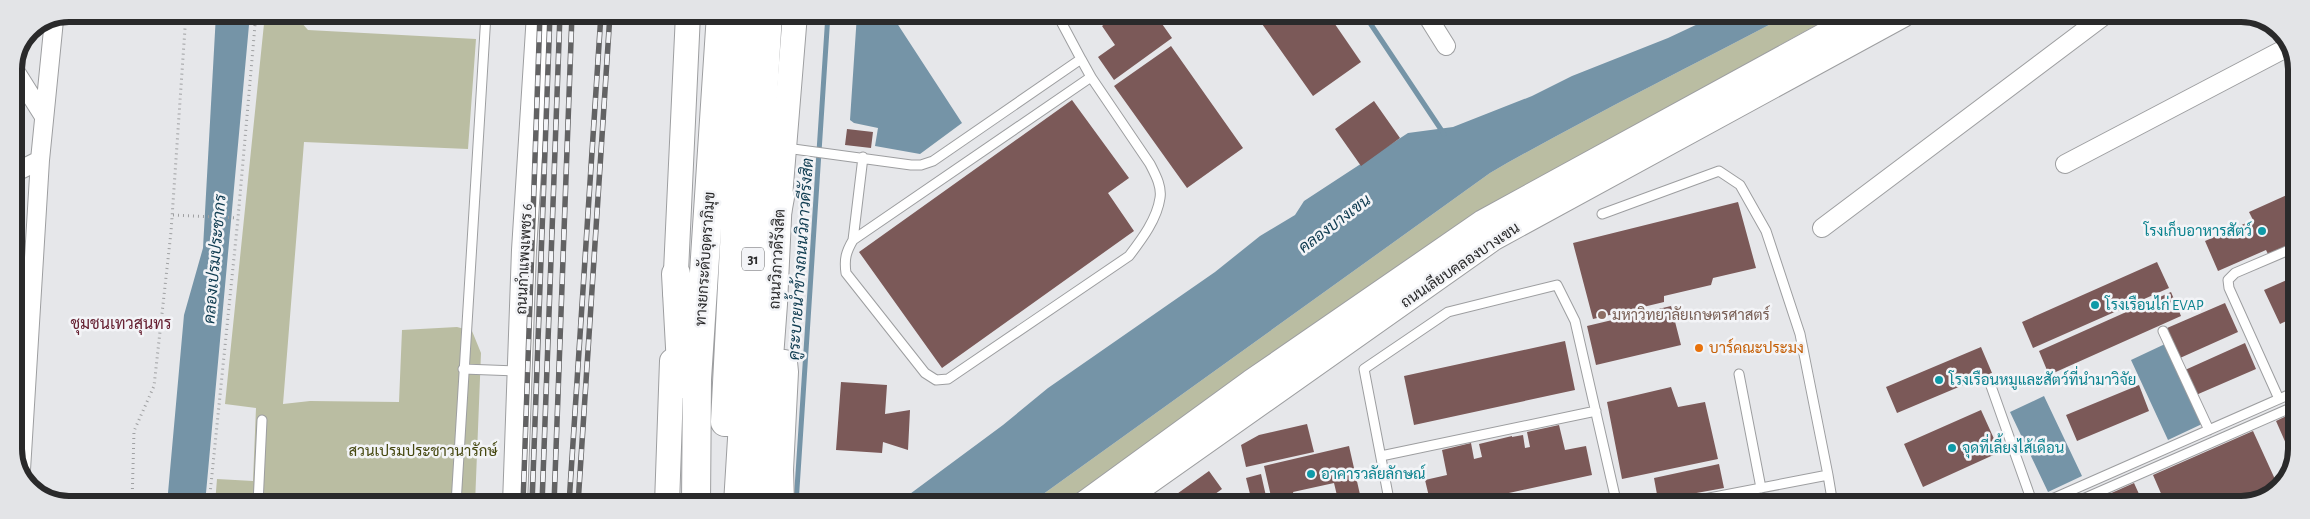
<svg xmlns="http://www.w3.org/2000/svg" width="2310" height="519" viewBox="0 0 2310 519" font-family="'Alegreya Sans',Sarabun,sans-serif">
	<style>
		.green { fill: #babda2 }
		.water { fill: #7594a7 }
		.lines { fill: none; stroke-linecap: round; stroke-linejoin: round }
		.stream { stroke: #7594a7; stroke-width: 5 }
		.building { fill: #7b5958 }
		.lane-casing { stroke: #9d9ea0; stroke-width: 11 }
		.street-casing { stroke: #9d9ea0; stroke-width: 20 }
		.secondary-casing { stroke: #9d9ea0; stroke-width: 26 }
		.highway-casing { stroke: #9d9ea0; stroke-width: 30 }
		.path { stroke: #9fa0a2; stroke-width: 3; stroke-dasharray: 1 4; stroke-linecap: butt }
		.lane { stroke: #fff; stroke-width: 9 }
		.street { stroke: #fff; stroke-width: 18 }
		.secondary { stroke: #fff; stroke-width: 24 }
		.highway { stroke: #fff; stroke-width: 28 }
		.rail-casing { stroke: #626263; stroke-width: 5.5 }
		.rail { stroke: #f3f4f7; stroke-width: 4; stroke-dasharray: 11; stroke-linecap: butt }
		.culture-dot { fill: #0f9aa8; stroke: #f3f4f7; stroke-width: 2 }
		.education-dot { fill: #8d6e63; stroke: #f3f4f7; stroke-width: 2 }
		.food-dot { fill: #e8710a; stroke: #f3f4f7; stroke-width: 2 }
		.labels { text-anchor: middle; stroke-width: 5; stroke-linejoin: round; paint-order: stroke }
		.shield { fill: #f3f4f7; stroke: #666768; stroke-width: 1 }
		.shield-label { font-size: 14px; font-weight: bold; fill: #2a2a2b }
		.culture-label { font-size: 15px; fill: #0d838f; stroke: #f3f4f7; text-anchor: start }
		.street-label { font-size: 15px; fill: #2a2a2b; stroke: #f3f4f7 }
		.education-label { font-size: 15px; fill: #785e54; stroke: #f3f4f7; text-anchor: start }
		.food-label { font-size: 15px; fill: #c56008; stroke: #f3f4f7; text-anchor: start }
		.park-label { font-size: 15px; fill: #464810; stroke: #f3f4f7 }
		.water-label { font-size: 16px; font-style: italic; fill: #0e3b50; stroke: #f3f4f7 }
		.neighbourhood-label { font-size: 16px; fill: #672233; stroke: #f3f4f7 }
		.rim { fill: none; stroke: #2a2a2b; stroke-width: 6 }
	</style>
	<rect width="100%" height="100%" fill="#e6e7ea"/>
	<path class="green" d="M265 14H294L308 30 476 39 468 149 304 142 283 404 310 401 399 402 402 330 457 327 472 331 481 353 475 504H215L217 479 253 481 256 408 225 404Z
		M1788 15H1834L1586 153 1447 238 1069 505H1028L1490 173C1587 117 1688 68 1788 15Z"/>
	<path class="water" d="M216 14H250L205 504H167L184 315 203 248Z
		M857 14H891L962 123 920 154 875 146 878 128 854 123 850 120Z
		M1717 15H1788C1688 68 1587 117 1490 173L1028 505H895L1003 425 1048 388 1215 272 1260 236 1295 215 1304 201 1408 133 1453 127 1532 96 1572 76 1668 38Z
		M2165 344 2202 424 2168 440 2131 360Z
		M2044 396 2082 476 2048 492 2010 412Z"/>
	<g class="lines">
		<path class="stream" d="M1364 14 1444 134
			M796 504 828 14"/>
	</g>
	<path class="building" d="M1107 14H1155L1172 38 1114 80 1098 57 1115 45 1102 26 1111 19Z
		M1255 14H1328L1361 62 1313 96Z
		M1171 46 1243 148 1187 188 1114 86Z
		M1072 100 1129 178 1108 193 1134 231 942 368 859 252Z
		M1374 101 1400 138 1361 166 1335 129Z
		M847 129 873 132 871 148 845 145Z
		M2296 191V244L2269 256 2266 250 2218 271 2205 241 2253 220 2249 212Z
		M1738 202 1756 268 1713 278 1711 285 1664 296V302L1593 319 1573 243Z
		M2157 262 2169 288 2033 348 2022 322Z
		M2296 276 2295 317 2280 324 2264 290Z
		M2171 292 2181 316 2049 375 2039 351Z
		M2225 303 2238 332 2180 358 2167 328Z
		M1671 306 1681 345 1596 365 1587 326Z
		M1565 341 1575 390 1414 425 1404 376Z
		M2245 343 2256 369 2196 395 2185 370Z
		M1981 347 1992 373 1897 413 1886 387Z
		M841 382 887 385 885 414 910 410 908 450 883 442 882 453 836 450Z
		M2139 385 2149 411 2077 441 2066 415Z
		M1671 387 1678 407 1705 402 1718 459 1622 479 1607 402Z
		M1981 410 2000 452 1923 487 1904 444Z
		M2295 412V460L2294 462 2276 421Z
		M1307 424 1314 452 1246 467 1241 445 1259 435Z
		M1559 425 1565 450 1586 446 1592 475 1454 505H1431L1425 480 1447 475 1442 450 1471 443 1474 459 1482 457 1479 444 1512 436V437L1523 435 1525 448 1530 447 1527 432Z
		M2253 431 2279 488 2277 492 2240 505H2166L2153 475Z
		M1349 446 1361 499 1339 504 1334 483 1293 492 1296 505H1273L1264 466Z
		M1719 464 1724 488 1658 500 1654 478Z
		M1209 471 1222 489 1200 505H1180L1174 496Z
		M1261 474 1268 505H1207L1250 494 1246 478Z
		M2134 483 2144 505H2101L2098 499Z"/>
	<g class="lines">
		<g class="lane-casing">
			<path id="lane" d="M1057 14 1081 59
				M786 148 911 165H921L933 161 1081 59 1091 77 853 240C846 252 844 259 846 273L925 373 936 380 948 379 1129 256C1142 239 1157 219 1160 198 1162 186 1155 174 1150 164L1091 77
				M1602 214 1719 171 1740 185 1766 231 1800 334 1828 475 1833 505
				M853 240 863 157
				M2163 331 2209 430
				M463 369 519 371
				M1739 374 1761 488
				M1991 386 2030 496 2036 501 2045 502 2295 392
				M2279 399 2229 288 2228 280 2235 273 2296 247
				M1381 456 1596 411
				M258 504 262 420
				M456 504 486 14
				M1390 505 1364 369 1448 312 1557 285 1575 321 1617 505
				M1673 505 1828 475
				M2069 505 2295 406"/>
		</g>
		<g class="street-casing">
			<path id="street" d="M1426 14 1446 46
				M14 69 43 115
				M2065 164 2288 47
				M14 173 40 160
				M1822 228 2105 15
				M14 277 33 269
				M21 470 40 160 54 20"/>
		</g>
		<g class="secondary-casing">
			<path id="secondary" d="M675 293 688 14
				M515 504 524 250 539 14
				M667 504 672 361
				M760 504 775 304 780 197 795 14
				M782 504 781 470 786 372 785 362
				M1082 505 1251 382 1483 222 1861 15
				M1116 505 1494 238 1903 15"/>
		</g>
		<g class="highway-casing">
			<path id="highway" d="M768 262 780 197
				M676 274 682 384
				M725 422 746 14
				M696 504 697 379 721 14
				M738 504 768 14"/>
		</g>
		<path class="path" d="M173 215 238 218
			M132 504 134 431 154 386 171 232 186 14
			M209 504 238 218 256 14"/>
		<use href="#lane" class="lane"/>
		<use href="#street" class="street"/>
		<use href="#secondary" class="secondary"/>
		<use href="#highway" class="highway"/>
		<g class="rail-casing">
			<path id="rail" d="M523 504 540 14
				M532 504 550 14
				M542 504 560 14
				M554 504 572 14
				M569 504 601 14
				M578 504 610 14"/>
		</g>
		<use href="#rail" class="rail"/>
	</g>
	<g class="culture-dot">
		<circle cx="2262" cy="231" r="5"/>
		<circle cx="2095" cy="305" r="5"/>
		<circle cx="1939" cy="380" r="5"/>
		<circle cx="1952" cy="448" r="5"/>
		<circle cx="1311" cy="474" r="5"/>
	</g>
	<circle class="education-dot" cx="1602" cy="315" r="5"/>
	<circle class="food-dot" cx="1699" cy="348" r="5"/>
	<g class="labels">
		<rect class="shield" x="742" y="247.5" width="22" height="23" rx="4"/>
		<g class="shield-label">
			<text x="753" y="264">31</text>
		</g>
		<g class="culture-label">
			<text x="2252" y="236" text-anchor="end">โรงเก็บอาหารสัตว์</text>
			<text x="2105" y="310">โรงเรือนไก่ EVAP</text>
			<text x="1949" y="385">โรงเรือนหมูและสัตว์ที่นำมาวิจัย</text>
			<text x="1962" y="453">จุดที่เลี้ยงไส้เดือน</text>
			<text x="1321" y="479">อาคารวลัยลักษณ์</text>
		</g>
		<g class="street-label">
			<text transform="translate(524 259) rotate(-87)" y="5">ถนนกำแพงเพชร 6</text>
			<text transform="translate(705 259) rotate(-86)" y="5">ทางยกระดับอุตราภิมุข</text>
			<text transform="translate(777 259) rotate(-87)" y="5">ถนนวิภาวดีรังสิต</text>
			<text transform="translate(1460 265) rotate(-34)" y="5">ถนนเลียบคลองบางเขน</text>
		</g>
		<g class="education-label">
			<text x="1612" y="320">มหาวิทยาลัยเกษตรศาสตร์</text>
		</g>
		<g class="food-label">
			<text x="1709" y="353">บาร์คณะประมง</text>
		</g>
		<g class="park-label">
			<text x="423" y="456">สวนเปรมประชาวนารักษ์</text>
		</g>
		<g class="water-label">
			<text transform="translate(1334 223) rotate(-37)" y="6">คลองบางเขน</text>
			<text transform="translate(214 259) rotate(-85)" y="6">คลองเปรมประชากร</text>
			<text transform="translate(800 259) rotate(-86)" y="6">คูระบายน้ำข้างถนนวิภาวดีรังสิต</text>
		</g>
		<g class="neighbourhood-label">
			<text x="121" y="329">ชุมชนเทวสุนทร</text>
		</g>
	</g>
	<path d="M0 0H2310V519H0ZM69 22H2241A47 47 0 0 1 2288 69V449A47 47 0 0 1 2241 496H69A47 47 0 0 1 22 449V69A47 47 0 0 1 69 22Z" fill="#e3e4e7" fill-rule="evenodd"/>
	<path class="rim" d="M69 22H2241A47 47 0 0 1 2288 69V449A47 47 0 0 1 2241 496H69A47 47 0 0 1 22 449V69A47 47 0 0 1 69 22Z"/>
</svg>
